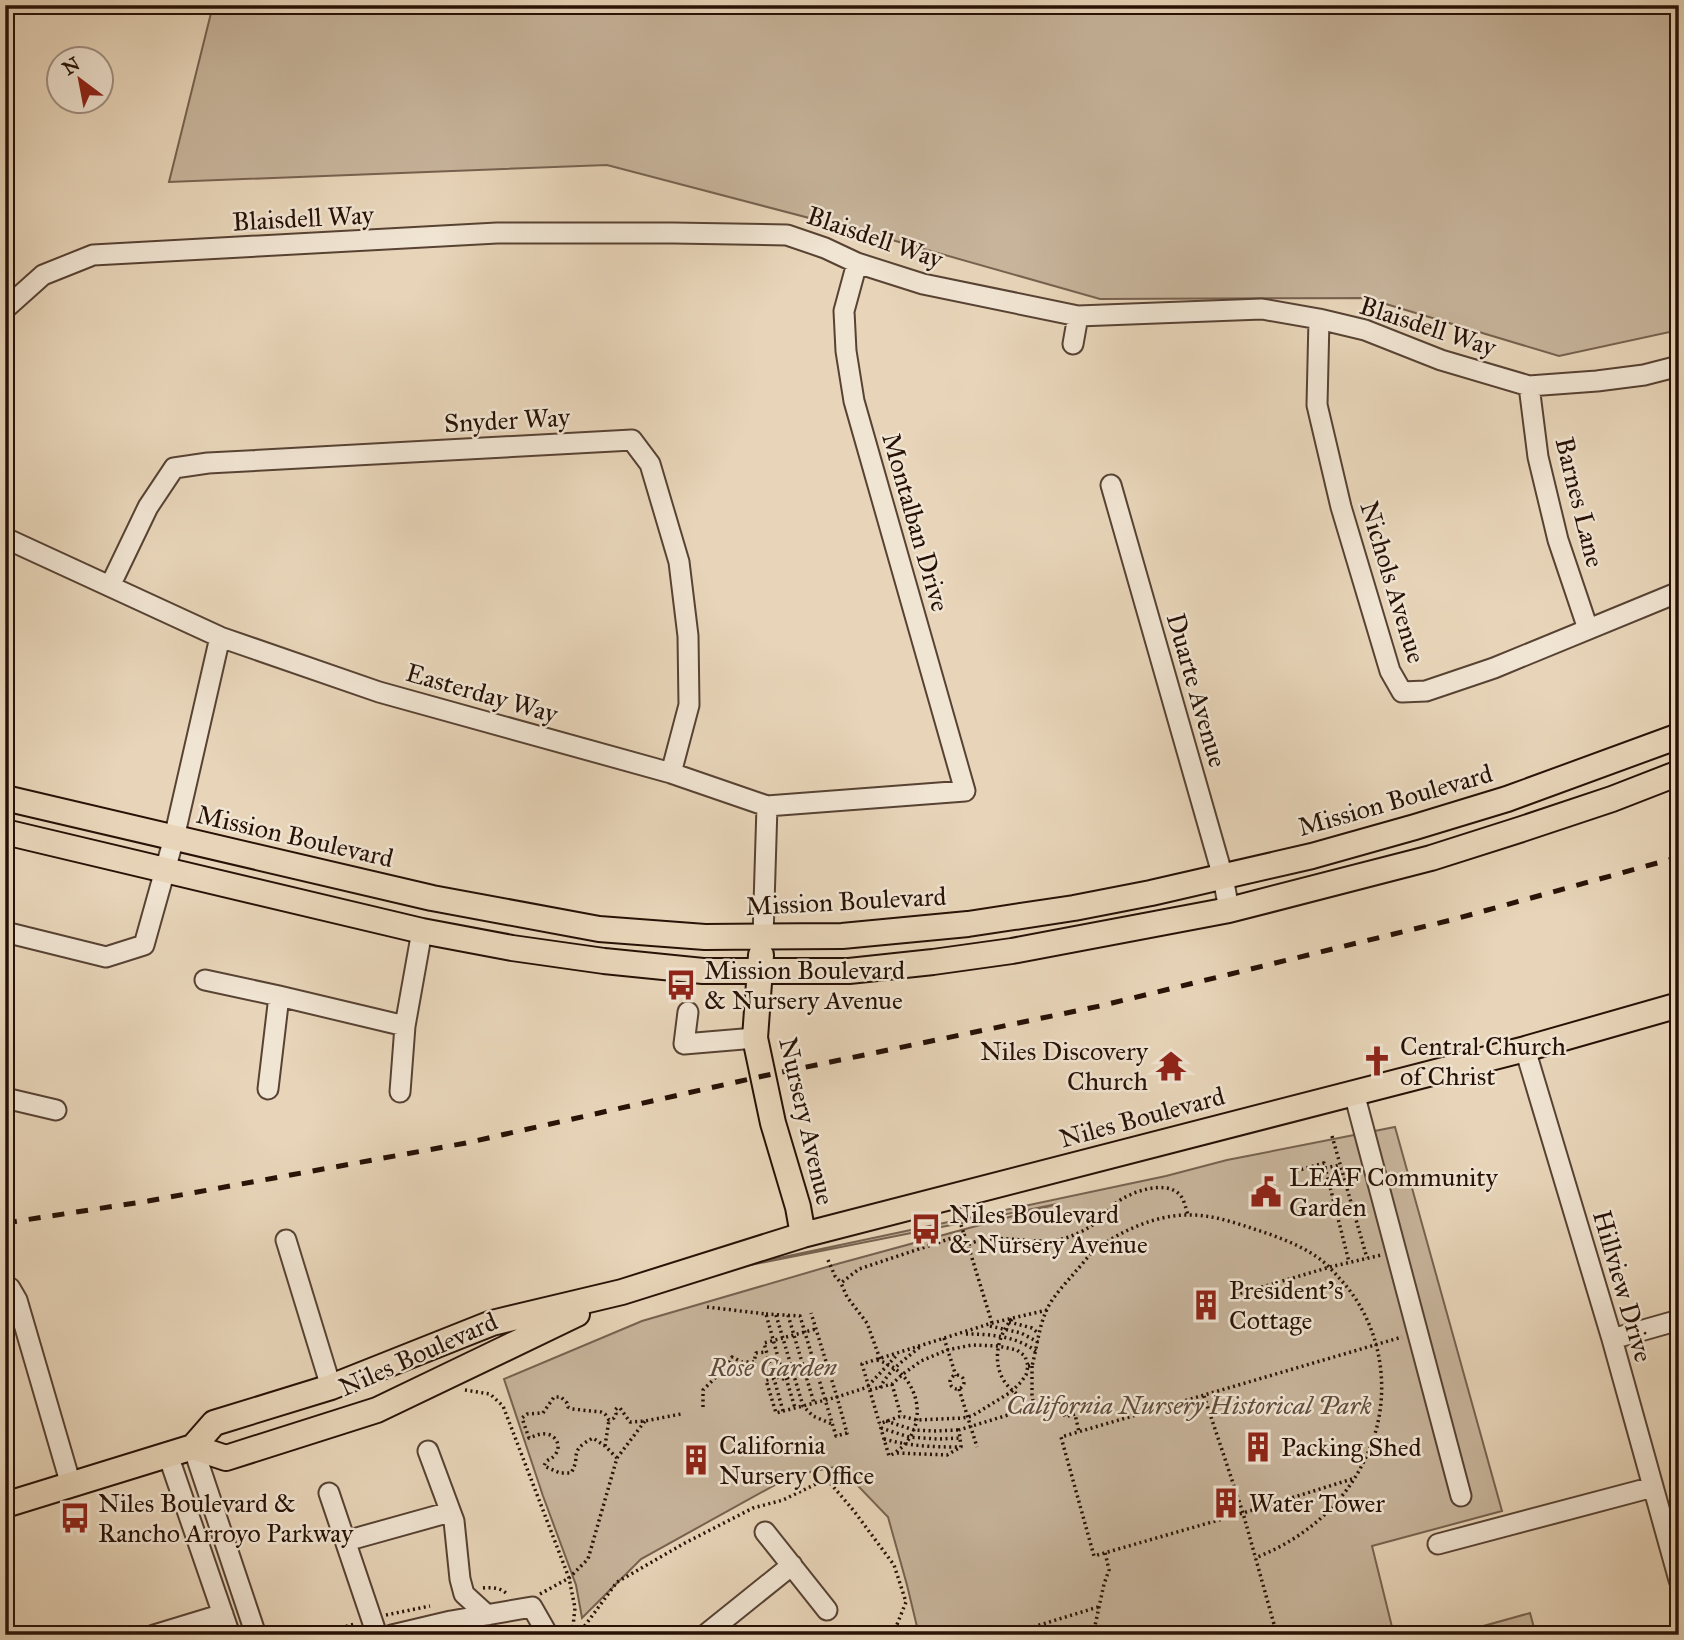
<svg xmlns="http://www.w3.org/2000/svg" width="1684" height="1640" viewBox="0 0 1684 1640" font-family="'IM FELL Great Primer',serif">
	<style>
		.green { fill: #c7b49b; stroke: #776250; stroke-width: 2 }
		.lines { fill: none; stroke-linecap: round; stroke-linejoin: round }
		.minor-casing { stroke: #574233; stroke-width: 23 }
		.major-casing { stroke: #271106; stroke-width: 28 }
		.path { stroke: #271106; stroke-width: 3.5; stroke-dasharray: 2 3.5; stroke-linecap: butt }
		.minor { stroke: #f0e4d2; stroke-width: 19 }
		.major { stroke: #e8d5b9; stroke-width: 24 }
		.rail { stroke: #271106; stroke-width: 5; stroke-dasharray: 12 12; stroke-linecap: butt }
		.labels { text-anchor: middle; stroke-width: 5; stroke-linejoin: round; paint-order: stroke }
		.street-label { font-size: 26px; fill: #271106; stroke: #f0e4d2 }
		.poi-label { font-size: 26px; fill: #271106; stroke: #f0e4d2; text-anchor: start }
		.park-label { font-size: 26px; font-style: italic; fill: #5f4a3a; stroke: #f0e4d2 }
	</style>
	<rect width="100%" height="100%" fill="#e8d5b9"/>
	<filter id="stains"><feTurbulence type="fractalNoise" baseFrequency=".00286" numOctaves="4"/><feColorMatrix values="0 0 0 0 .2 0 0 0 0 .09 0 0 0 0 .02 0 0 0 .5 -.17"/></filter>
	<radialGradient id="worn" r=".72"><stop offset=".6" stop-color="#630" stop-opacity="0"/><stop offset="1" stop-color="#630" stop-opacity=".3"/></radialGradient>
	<path class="green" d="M213 5H1679V330L1559 356 1366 298 1100 299 878 236 607 165 169 182Z
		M1395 1127 1502 1511 1372 1546 1394 1635H919L907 1585 888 1517 839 1466 791 1476 641 1559 582 1618 576 1585 543 1496 504 1379 642 1321 837 1264 1057 1204 670 1281 1166 1176 1227 1160Z
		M1530 1613 1536 1635H1451Z"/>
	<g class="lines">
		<g class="minor-casing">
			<path id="minor" d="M5 309 43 275 93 255 497 233H673L787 235 825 248 857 263 923 284 1078 316 1262 309 1319 319 1365 330 1441 360 1529 386 1597 381 1644 375 1679 366
				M1319 319 1317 405 1341 507 1390 671 1402 692 1426 691 1494 668 1679 592
				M1073 344 1078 316
				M1529 386 1538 457 1558 540 1588 629
				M1111 485 1223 877 1229 910
				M5 538 220 637 379 692 671 773 767 806 965 791 854 401 846 351 844 311 857 263
				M110 586 148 507 174 468 208 463 632 440 650 464 679 562 688 636 689 705 671 773
				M5 932 106 957 144 945 174 838 220 637
				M763 937 767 806
				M205 980 279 996 405 1026
				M688 1012 684 1044 755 1038
				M1525 1049 1612 1339 1679 1580
				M268 1089 279 996
				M400 1092 405 1026 422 931
				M1354 1093 1461 1496
				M5 1098 56 1110
				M286 1240 331 1387
				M5 1285 10 1288 17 1300 71 1485
				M1612 1339 1679 1320
				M193 1447 256 1635
				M428 1451 454 1521 460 1579 464 1594 487 1615
				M168 1455 230 1635
				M329 1493 377 1635
				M765 1532 827 1610
				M346 1541 450 1512
				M1438 1544 1653 1487
				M154 1635 223 1614
				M392 1635 451 1621 532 1607 548 1635
				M705 1635 792 1565"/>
		</g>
		<g class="major-casing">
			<path id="major" d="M5 798 432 898 599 929 705 937 842 936 968 924 1074 908 1151 893 1312 856 1415 827 1507 799 1679 736
				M5 832 422 931 512 948 604 961 703 971H849L933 962 1012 951 1229 910 1431 858 1522 829 1612 799 1679 773
				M761 955 755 1038 773 1123 798 1207 803 1235
				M193 1447 226 1458 377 1410 577 1314
				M5 1505 193 1447 214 1423 331 1387 492 1323 622 1292 803 1235 1525 1049 1679 1005"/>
		</g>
		<path class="path" d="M1332 1136 1367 1258
			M1325 1168 1340 1165
			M1296 1171 1324 1163 1349 1262
			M961 1225 964 1234
			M828 1260 835 1276 841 1283
			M1235 1295 1330 1267 1381 1255
			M707 1307 766 1314 781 1368
			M766 1314 800 1316 815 1366 790 1373
			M776 1315 803 1406 813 1416 832 1424
			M788 1315 814 1403
			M1012 1319C996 1337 991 1367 1008 1386 1015 1394 1026 1400 1034 1407
			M1009 1322 1032 1328 1039 1334
			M992 1323 968 1245C993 1231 1030 1245 1058 1240 1072 1237 1086 1230 1097 1222 1104 1216 1109 1209 1116 1203 1130 1192 1166 1179 1180 1195 1184 1199 1186 1209 1188 1215
			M990 1326 1021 1333 1038 1342
			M966 1334C991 1334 1015 1336 1036 1351
			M944 1338 956 1376
			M880 1359 867 1323 847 1297 841 1283 859 1269 964 1234 968 1245
			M877 1360C923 1373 933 1434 889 1456L862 1364 992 1323 1047 1310
			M815 1366 836 1436 847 1433 837 1397 868 1387
			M1028 1366H1032C1037 1347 1039 1326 1047 1309 1054 1295 1066 1283 1076 1271 1082 1265 1087 1257 1094 1251 1118 1232 1155 1215 1187 1215 1209 1214 1233 1222 1254 1229 1276 1236 1298 1244 1317 1257 1326 1263 1333 1271 1340 1279 1384 1326 1394 1399 1366 1457 1344 1505 1304 1539 1255 1558
			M1032 1366V1395L1034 1407 1059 1400 1065 1417 1075 1414 1079 1432
			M778 1373a6 6 0 1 1 12 0a6 6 0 1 1-12 0Z
			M950 1382a7 7 0 1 1 14 0a7 7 0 1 1-14 0Z
			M779 1377 766 1380 776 1413 837 1397 811 1313
			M786 1378 795 1408
			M892 1384 901 1416
			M868 1386 898 1354
			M880 1388C888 1371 905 1359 920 1347
			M959 1389 977 1447
			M465 1390 490 1394 503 1406 569 1578 575 1608 572 1635
			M870 1390 892 1384 903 1374 921 1361 947 1350 972 1345 998 1346 1017 1350 1025 1356 1028 1366 1026 1375 1021 1382 1011 1392 972 1416 963 1418 917 1420 901 1416 879 1424
			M1204 1396 1243 1513 1277 1635
			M703 1407V1390L728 1365 732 1357 742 1362H754L756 1353 767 1352
			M783 1411 764 1343 816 1329
			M886 1421 914 1430 933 1431 959 1430
			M881 1428 909 1437 938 1439 961 1438
			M884 1439C909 1446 932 1447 958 1447
			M605 1446 609 1420
			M897 1453 947 1455 961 1447 959 1430 1034 1407
			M617 1458 645 1421
			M1352 1479 1243 1513 1094 1556 1061 1437 1402 1337
			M483 1588C493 1587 502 1588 508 1595
			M540 1594 569 1578 588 1559 617 1458 605 1446 593 1438C567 1452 582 1455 571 1473H560L544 1466C547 1458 550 1461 555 1455 562 1446 556 1435 546 1434 540 1433 535 1436 529 1438L522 1418 527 1414 543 1413 554 1397H561L567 1403 568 1407 572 1409 601 1412 605 1414 609 1420 614 1418 616 1414 615 1410 617 1408H620L630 1422 645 1421 681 1414
			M386 1615 430 1606
			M517 1628 521 1635
			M314 1635 355 1624
			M578 1635 617 1582 685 1543 753 1508 783 1500 818 1483 831 1484 854 1511 894 1565 906 1602 896 1627 903 1635
			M870 1635 896 1627
			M1007 1635 1098 1607
			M1093 1635 1104 1584 1109 1570 1105 1552"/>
		<use href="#minor" class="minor"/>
		<use href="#major" class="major"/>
		<path class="rail" d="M5 1223 148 1201 466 1143 763 1076 1100 1006 1455 919 1679 857"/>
	</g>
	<defs>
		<g id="bus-bare" transform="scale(2.415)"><path d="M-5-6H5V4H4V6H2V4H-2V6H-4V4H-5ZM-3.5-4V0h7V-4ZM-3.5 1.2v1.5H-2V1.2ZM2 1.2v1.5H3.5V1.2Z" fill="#8f2418" stroke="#f0e4d2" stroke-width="2.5" paint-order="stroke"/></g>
		<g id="church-bare" transform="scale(2.415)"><path d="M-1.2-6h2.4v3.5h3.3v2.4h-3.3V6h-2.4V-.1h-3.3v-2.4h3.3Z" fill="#8f2418" stroke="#f0e4d2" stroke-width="2.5" paint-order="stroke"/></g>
		<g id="temple-bare" transform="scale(2.415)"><path d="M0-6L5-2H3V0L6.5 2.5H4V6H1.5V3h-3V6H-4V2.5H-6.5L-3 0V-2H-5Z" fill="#8f2418" stroke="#f0e4d2" stroke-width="2.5" paint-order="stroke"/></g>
		<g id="civic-bare" transform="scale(2.415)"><path d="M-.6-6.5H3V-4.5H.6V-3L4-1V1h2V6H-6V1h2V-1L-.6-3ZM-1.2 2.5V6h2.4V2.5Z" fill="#8f2418" stroke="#f0e4d2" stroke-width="2.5" paint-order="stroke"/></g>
		<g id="building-bare" transform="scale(2.415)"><path d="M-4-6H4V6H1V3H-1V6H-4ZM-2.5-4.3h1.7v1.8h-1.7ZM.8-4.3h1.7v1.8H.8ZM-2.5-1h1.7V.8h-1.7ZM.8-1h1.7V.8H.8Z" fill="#8f2418" stroke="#f0e4d2" stroke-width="2.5" paint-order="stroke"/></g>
	</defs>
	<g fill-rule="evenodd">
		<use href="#bus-bare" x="681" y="985"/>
		<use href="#church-bare" x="1377" y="1061"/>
		<use href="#temple-bare" x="1171" y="1066"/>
		<use href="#civic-bare" x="1266" y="1192"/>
		<use href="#bus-bare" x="926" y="1229"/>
		<use href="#building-bare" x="1206" y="1305"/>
		<use href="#building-bare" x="1258" y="1447"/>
		<use href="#building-bare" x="696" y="1460"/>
		<use href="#building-bare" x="1226" y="1503"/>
		<use href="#bus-bare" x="75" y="1518"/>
	</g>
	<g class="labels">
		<g class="street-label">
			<text transform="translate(303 218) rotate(-3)" y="9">Blaisdell Way</text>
			<text transform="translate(875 237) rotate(19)" y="9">Blaisdell Way</text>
			<text transform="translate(1428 326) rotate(18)" y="9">Blaisdell Way</text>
			<text transform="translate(507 420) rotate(-3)" y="9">Snyder Way</text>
			<text transform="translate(1580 502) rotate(76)" y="9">Barnes Lane</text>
			<text transform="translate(916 522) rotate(74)" y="9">Montalban Drive</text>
			<text transform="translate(1393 582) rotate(73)" y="9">Nichols Avenue</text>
			<text transform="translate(1197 690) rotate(74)" y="9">Duarte Avenue</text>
			<text transform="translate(482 693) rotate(16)" y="9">Easterday Way</text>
			<text transform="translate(1395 800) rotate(-16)" y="9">Mission Boulevard</text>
			<text transform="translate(295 836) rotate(13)" y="9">Mission Boulevard</text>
			<text transform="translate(846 901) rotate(-3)" y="9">Mission Boulevard</text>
			<text transform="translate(1142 1117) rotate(-15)" y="9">Niles Boulevard</text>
			<text transform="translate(807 1121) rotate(77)" y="9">Nursery Avenue</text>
			<text transform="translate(1623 1286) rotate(74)" y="9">Hillview Drive</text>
			<text transform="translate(418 1354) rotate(-24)" y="9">Niles Boulevard</text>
		</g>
		<g class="poi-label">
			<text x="704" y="979">Mission Boulevard<tspan x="704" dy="30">&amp; Nursery Avenue</tspan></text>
			<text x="1400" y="1055">Central Church<tspan x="1400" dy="30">of Christ</tspan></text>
			<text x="1148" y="1060" text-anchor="end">Niles Discovery<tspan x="1148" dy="30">Church</tspan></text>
			<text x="1289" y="1186">LEAF Community<tspan x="1289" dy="30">Garden</tspan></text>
			<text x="949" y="1223">Niles Boulevard<tspan x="949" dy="30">&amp; Nursery Avenue</tspan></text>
			<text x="1229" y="1299">President's<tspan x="1229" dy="30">Cottage</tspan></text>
			<text x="719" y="1454">California<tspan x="719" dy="30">Nursery Office</tspan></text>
			<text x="1281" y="1456">Packing Shed</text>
			<text x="98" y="1512">Niles Boulevard &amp;<tspan x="98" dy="30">Rancho Arroyo Parkway</tspan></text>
			<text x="1249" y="1512">Water Tower</text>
		</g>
		<g class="park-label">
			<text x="773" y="1376">Rose Garden</text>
			<text x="1189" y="1414">California Nursery Historical Park</text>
		</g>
	</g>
	<rect width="1684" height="1640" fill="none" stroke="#e8d5b9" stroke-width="28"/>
	<rect x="7" y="7" width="1670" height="1626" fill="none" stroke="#271106" stroke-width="3.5"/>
	<rect x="14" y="14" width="1656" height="1612" fill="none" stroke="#271106" stroke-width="2"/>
	<g transform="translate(80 80) rotate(328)"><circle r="33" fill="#f0e4d2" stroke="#a09080" stroke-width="2"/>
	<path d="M0-5L12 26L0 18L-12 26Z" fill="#8f2418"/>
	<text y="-10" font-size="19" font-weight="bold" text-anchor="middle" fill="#271106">N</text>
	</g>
	<rect width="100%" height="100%" filter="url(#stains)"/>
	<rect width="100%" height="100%" fill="url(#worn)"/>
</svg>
